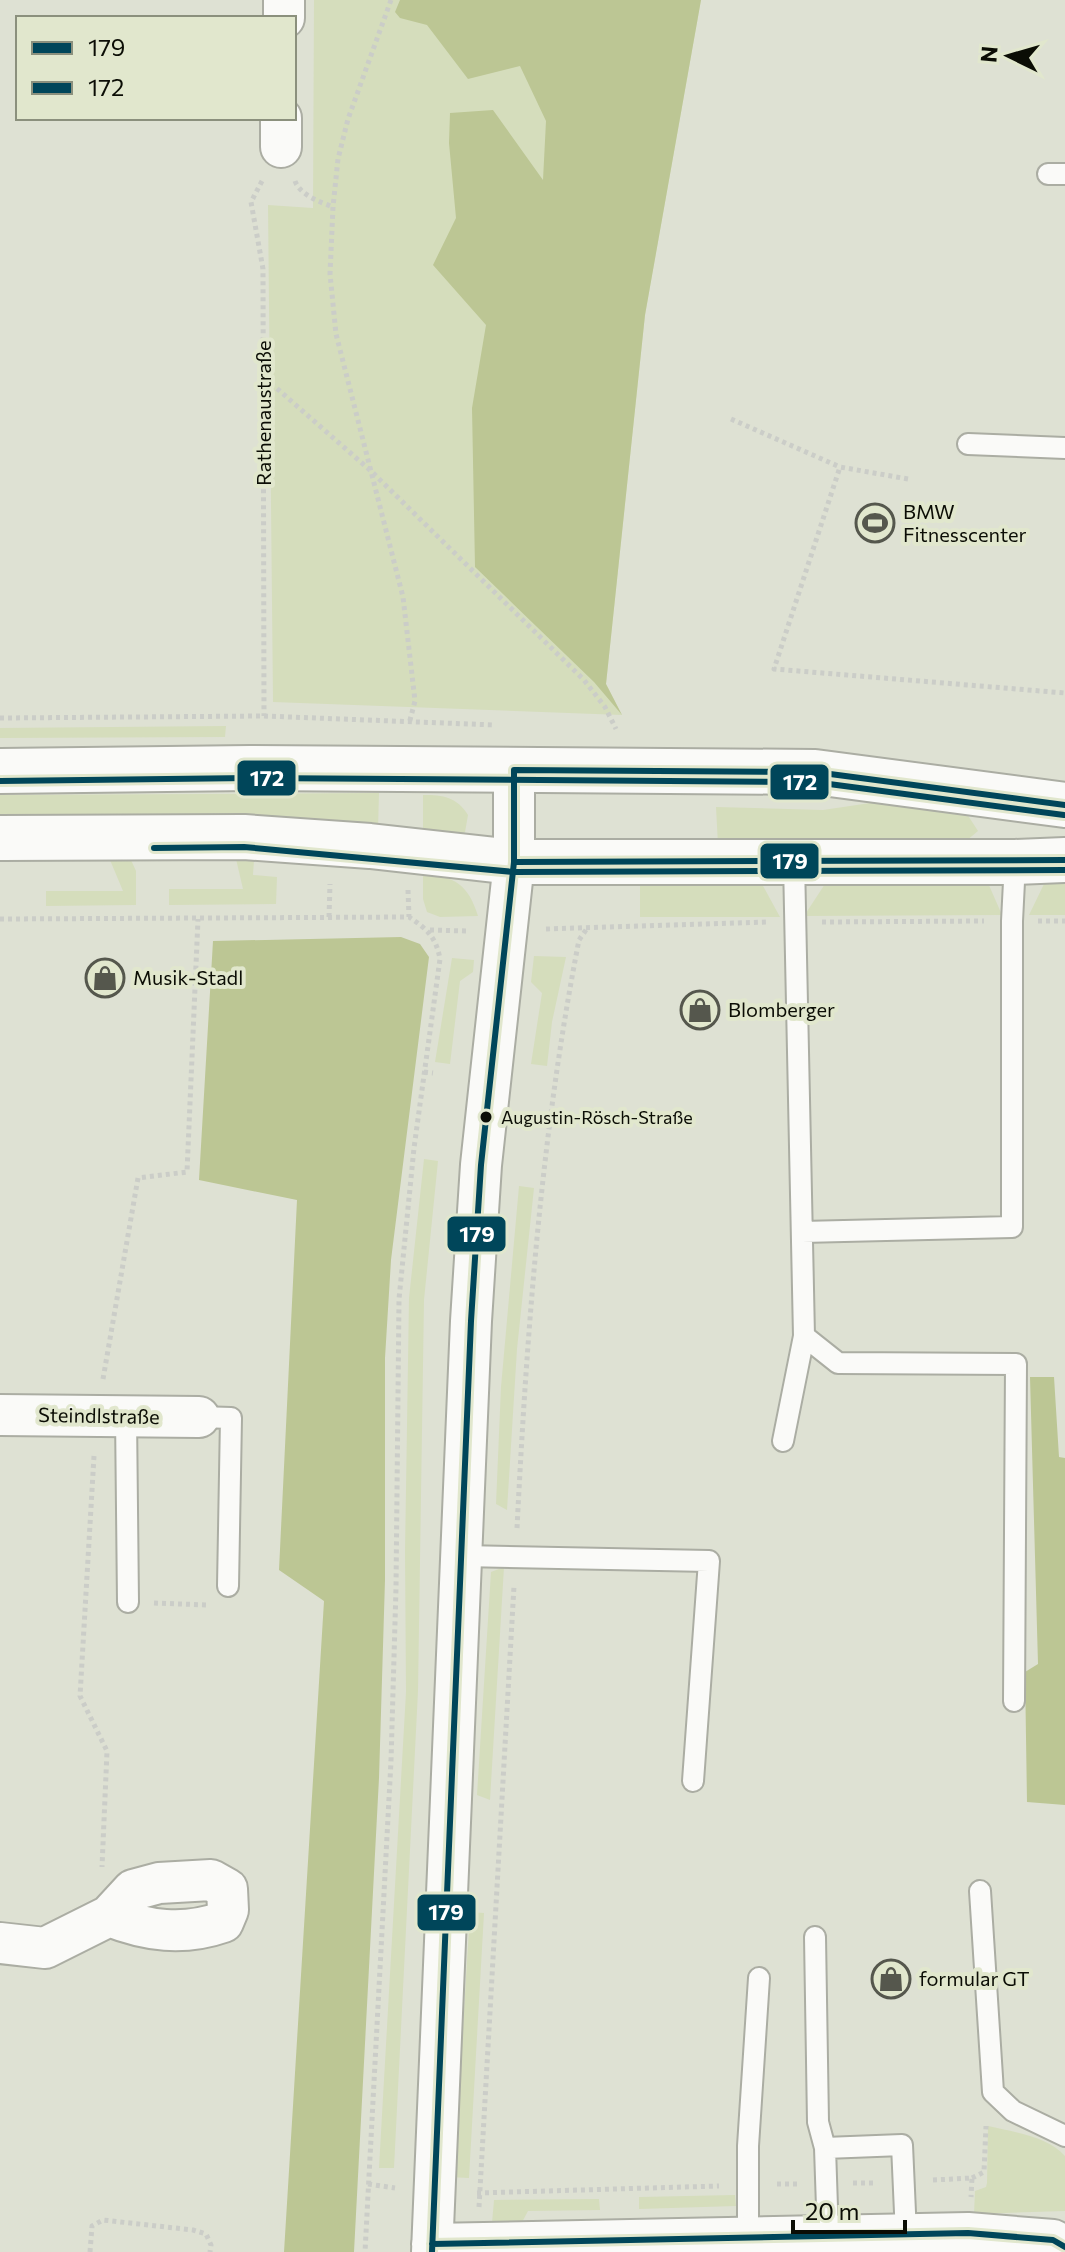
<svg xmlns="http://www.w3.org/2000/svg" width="1065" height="2252" viewBox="0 0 1065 2252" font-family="Commissioner,sans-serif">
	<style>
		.green { fill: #d5ddbc }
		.forest { fill: #bcc694 }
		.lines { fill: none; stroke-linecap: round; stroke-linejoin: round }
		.lane-casing { stroke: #abada3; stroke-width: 24 }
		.street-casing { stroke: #abada3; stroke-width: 44 }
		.secondary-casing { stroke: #abada3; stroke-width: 48 }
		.path { stroke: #cbcdc8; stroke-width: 5; stroke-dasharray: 4 4; stroke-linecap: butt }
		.lane { stroke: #fafaf8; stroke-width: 20 }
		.street { stroke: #fafaf8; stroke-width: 40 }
		.secondary { stroke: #fafaf8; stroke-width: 44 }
		.bus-1-casing { stroke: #e1e7cd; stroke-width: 12 }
		.bus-2-casing { stroke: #e1e7cd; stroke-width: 12 }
		.bus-1 { stroke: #00465a; stroke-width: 6 }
		.bus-2 { stroke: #00465a; stroke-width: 6 }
		.bus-dot { fill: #0b0d05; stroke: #e1e7cd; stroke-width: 3 }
		.labels { text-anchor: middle; stroke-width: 8; stroke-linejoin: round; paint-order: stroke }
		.bus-label { font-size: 18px; fill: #0b0d05; stroke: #e1e7cd; text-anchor: start }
		.street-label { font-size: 20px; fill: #0b0d05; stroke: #e1e7cd }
		.poi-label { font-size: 20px; fill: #0b0d05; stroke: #e1e7cd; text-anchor: start }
		.line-badge { stroke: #e1e7cd; stroke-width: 3 }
		.badge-label { font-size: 22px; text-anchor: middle; font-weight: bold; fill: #fff }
	</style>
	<rect width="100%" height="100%" fill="#dee1d3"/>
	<path class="green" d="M314 0H701L645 315 606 684 622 715 273 702 268 205 313 208Z
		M226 726 225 737 0 738V728Z
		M379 793 378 829 0 823V795Z
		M423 795C443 795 457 797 468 815L465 832 461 835 423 833Z
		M877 802 967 814 978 831 966 841 718 845 716 807 823 810Z
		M236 859 254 860 253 875 277 877 276 904 169 905V889H243Z
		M110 860H131L136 871V905L46 906V891H123Z
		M423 873C455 877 468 884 478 916L440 917 427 912 423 899Z
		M1045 882H1065V915H1029Z
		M988 883 1002 915 804 916 825 884Z
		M762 884 780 917H640V886Z
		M534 956 566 957 552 1022 547 1066 531 1064 542 993 531 982Z
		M452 958 474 960 473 972 460 981 450 1064 435 1062Z
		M424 1159 438 1161 424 1300 418 1691 394 2168H379L406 1692 405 1552 409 1298Z
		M519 1186 534 1188 517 1349 507 1510 496 1504 501 1387Z
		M504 1567 490 1800 477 1795 491 1572Z
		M470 1912 484 1913 469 2178 448 2177 456 2144Z
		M988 2126C1013 2132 1048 2136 1065 2156V2211L974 2214 975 2191 986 2187 987 2183Z
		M735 2195 736 2206 639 2209V2197Z
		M599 2199 600 2210 528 2211 520 2226 492 2223 494 2200Z"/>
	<path class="forest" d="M400 0H701L645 315 606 684 622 715 594 682 475 567 472 408 486 325 433 265 456 218 449 143 450 113 493 110 543 180 546 121 520 66 468 79 427 25 400 18 395 12Z
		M401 937 420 944 429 957 391 1260 385 1358V1580L379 1778 354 2252H284L324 1601 279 1570 297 1200 199 1180 213 941Z
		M1030 1377H1054L1059 1457 1065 1458V1805L1027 1802 1025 1672 1038 1664Z"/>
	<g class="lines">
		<g class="lane-casing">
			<path id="lane" d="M1048 174H1065
				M968 444 1065 448
				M802 1232 1012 1227V921L1015 862
				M804 1336 838 1363 1016 1364 1014 1701
				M126 1415 128 1602
				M199 1417 231 1418 228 1586
				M783 1441 804 1336 794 862
				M463 1556 709 1561 693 1781
				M980 1891 993 2092 1013 2111 1065 2136
				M815 1937 818 2122 825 2148
				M828 2237 825 2148 902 2145 906 2235
				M748 2239V2146L759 1978"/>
		</g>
		<g class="street-casing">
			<path id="street" d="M284 18V0
				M281 147V118
				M0 1415 199 1417
				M0 1943 45 1948 109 1916 133 1890 159 1883 211 1880 227 1889 228 1910 223 1922C183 1936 147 1931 109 1916
				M432 2244 968 2233 1053 2240 1065 2247
				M432 2252 471 1321 481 1165 514 862V770"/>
		</g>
		<g class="secondary-casing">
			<path id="secondary" d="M0 771 250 768 815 772 1065 805
				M0 838 244 837 370 846 514 862H1015L1065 860"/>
		</g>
		<path class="path" d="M391 0 348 119 338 159 333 207 330 274 336 334 403 597 415 701 409 724
			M262 181 251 202 263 269 264 716
			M295 181C300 195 320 202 333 207
			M265 378 371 471 584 680 605 707 616 729
			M731 419 840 467
			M908 479 840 467 774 669 1065 693
			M0 718 264 716 495 725
			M408 890 409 917
			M329 917 330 884
			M0 919 409 917C427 929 436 937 440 959L414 1148 399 1299 396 1588 391 1761 365 2252
			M1038 921H1065
			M822 922 984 921
			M546 929 768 922
			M430 930 468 931
			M424 1072 433 1073
			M103 1379 138 1178 187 1172 198 919
			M94 1456 80 1696 107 1751 102 1867
			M517 1528C527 1331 541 1134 579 940L588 927
			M154 1603 208 1605
			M972 2178 984 2172 986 2126
			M933 2180 972 2178 971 2197
			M853 2183H875
			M368 2184 395 2188
			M777 2184H799
			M477 2193 719 2186
			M479 2207 514 1586
			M90 2252 92 2226 103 2220 193 2230 206 2234 211 2245 210 2252"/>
		<use href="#lane" class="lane"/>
		<use href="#street" class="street"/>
		<use href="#secondary" class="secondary"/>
		<g class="bus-1-casing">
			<path id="bus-1" d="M514 862 1065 860
				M432 2244 968 2233 1053 2240 1065 2247
				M432 2252 471 1321 481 1165 514 862V770L815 772 1065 805"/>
		</g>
		<g class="bus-2-casing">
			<path id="bus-2" d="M0 781 250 778 814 782 1064 815
				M154 848 244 847 514 872 1065 870"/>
		</g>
		<use href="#bus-1" class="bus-1"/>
		<use href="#bus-2" class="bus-2"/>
	</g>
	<defs>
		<g id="stadium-ring" transform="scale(2)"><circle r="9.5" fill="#e1e7cd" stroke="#55574d" stroke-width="1.5"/><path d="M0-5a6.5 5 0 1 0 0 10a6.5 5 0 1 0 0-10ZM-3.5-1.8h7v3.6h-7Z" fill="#55574d"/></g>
		<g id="shop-ring" transform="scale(2)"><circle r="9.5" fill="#e1e7cd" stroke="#55574d" stroke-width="1.5"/><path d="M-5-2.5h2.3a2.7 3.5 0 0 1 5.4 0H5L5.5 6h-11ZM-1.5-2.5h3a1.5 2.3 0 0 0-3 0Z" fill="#55574d"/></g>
	</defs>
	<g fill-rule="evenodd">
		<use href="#stadium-ring" x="875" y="523"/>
		<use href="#shop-ring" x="105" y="978"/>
		<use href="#shop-ring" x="700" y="1010"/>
		<use href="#shop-ring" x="891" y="1979"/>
	</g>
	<circle class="bus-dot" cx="486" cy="1117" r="7"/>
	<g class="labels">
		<g class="bus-label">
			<text x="501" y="1124">Augustin-Rösch-Straße</text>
		</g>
		<g class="street-label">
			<text transform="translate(264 413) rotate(-90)" y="7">Rathenaustraße</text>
			<text transform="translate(99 1416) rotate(1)" y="7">Steindlstraße</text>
		</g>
		<g class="poi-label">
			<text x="903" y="519">BMW<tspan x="903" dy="23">Fitnesscenter</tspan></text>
			<text x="133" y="985">Musik-Stadl</text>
			<text x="728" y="1017">Blomberger</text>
			<text x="919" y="1986">formular GT</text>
		</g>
	</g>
	<g class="line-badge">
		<rect x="236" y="759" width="61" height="38" rx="8" fill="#00465a"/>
		<rect x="769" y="763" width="61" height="38" rx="8" fill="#00465a"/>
		<rect x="759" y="842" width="61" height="38" rx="8" fill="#00465a"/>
		<rect x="446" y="1215" width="61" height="38" rx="8" fill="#00465a"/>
		<rect x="416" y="1893" width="61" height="39" rx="8" fill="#00465a"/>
	</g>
	<g class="badge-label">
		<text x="267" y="786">172</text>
		<text x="800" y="790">172</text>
		<text x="790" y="869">179</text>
		<text x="477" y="1242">179</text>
		<text x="446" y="1920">179</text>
	</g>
	<rect x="16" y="16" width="280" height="104" fill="#e1e7cd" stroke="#8b907d" stroke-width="2"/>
	<rect x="32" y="42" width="40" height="12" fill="#00465a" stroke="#8b907d" stroke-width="2"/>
	<text x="88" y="56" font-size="24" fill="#0b0d05">179</text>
	<rect x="32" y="82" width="40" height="12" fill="#00465a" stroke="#8b907d" stroke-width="2"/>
	<text x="88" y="96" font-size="24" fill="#0b0d05">172</text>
	<g transform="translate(1009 56) rotate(275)" stroke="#e1e7cd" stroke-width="6" paint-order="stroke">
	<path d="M0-6L14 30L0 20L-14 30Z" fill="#0b0d05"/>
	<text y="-12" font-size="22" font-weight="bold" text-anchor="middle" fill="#0b0d05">N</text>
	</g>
	<path d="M793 2220v12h112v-12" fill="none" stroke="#0b0d05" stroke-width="4"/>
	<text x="805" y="2220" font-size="24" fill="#0b0d05" stroke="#e1e7cd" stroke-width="6" paint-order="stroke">20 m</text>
</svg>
